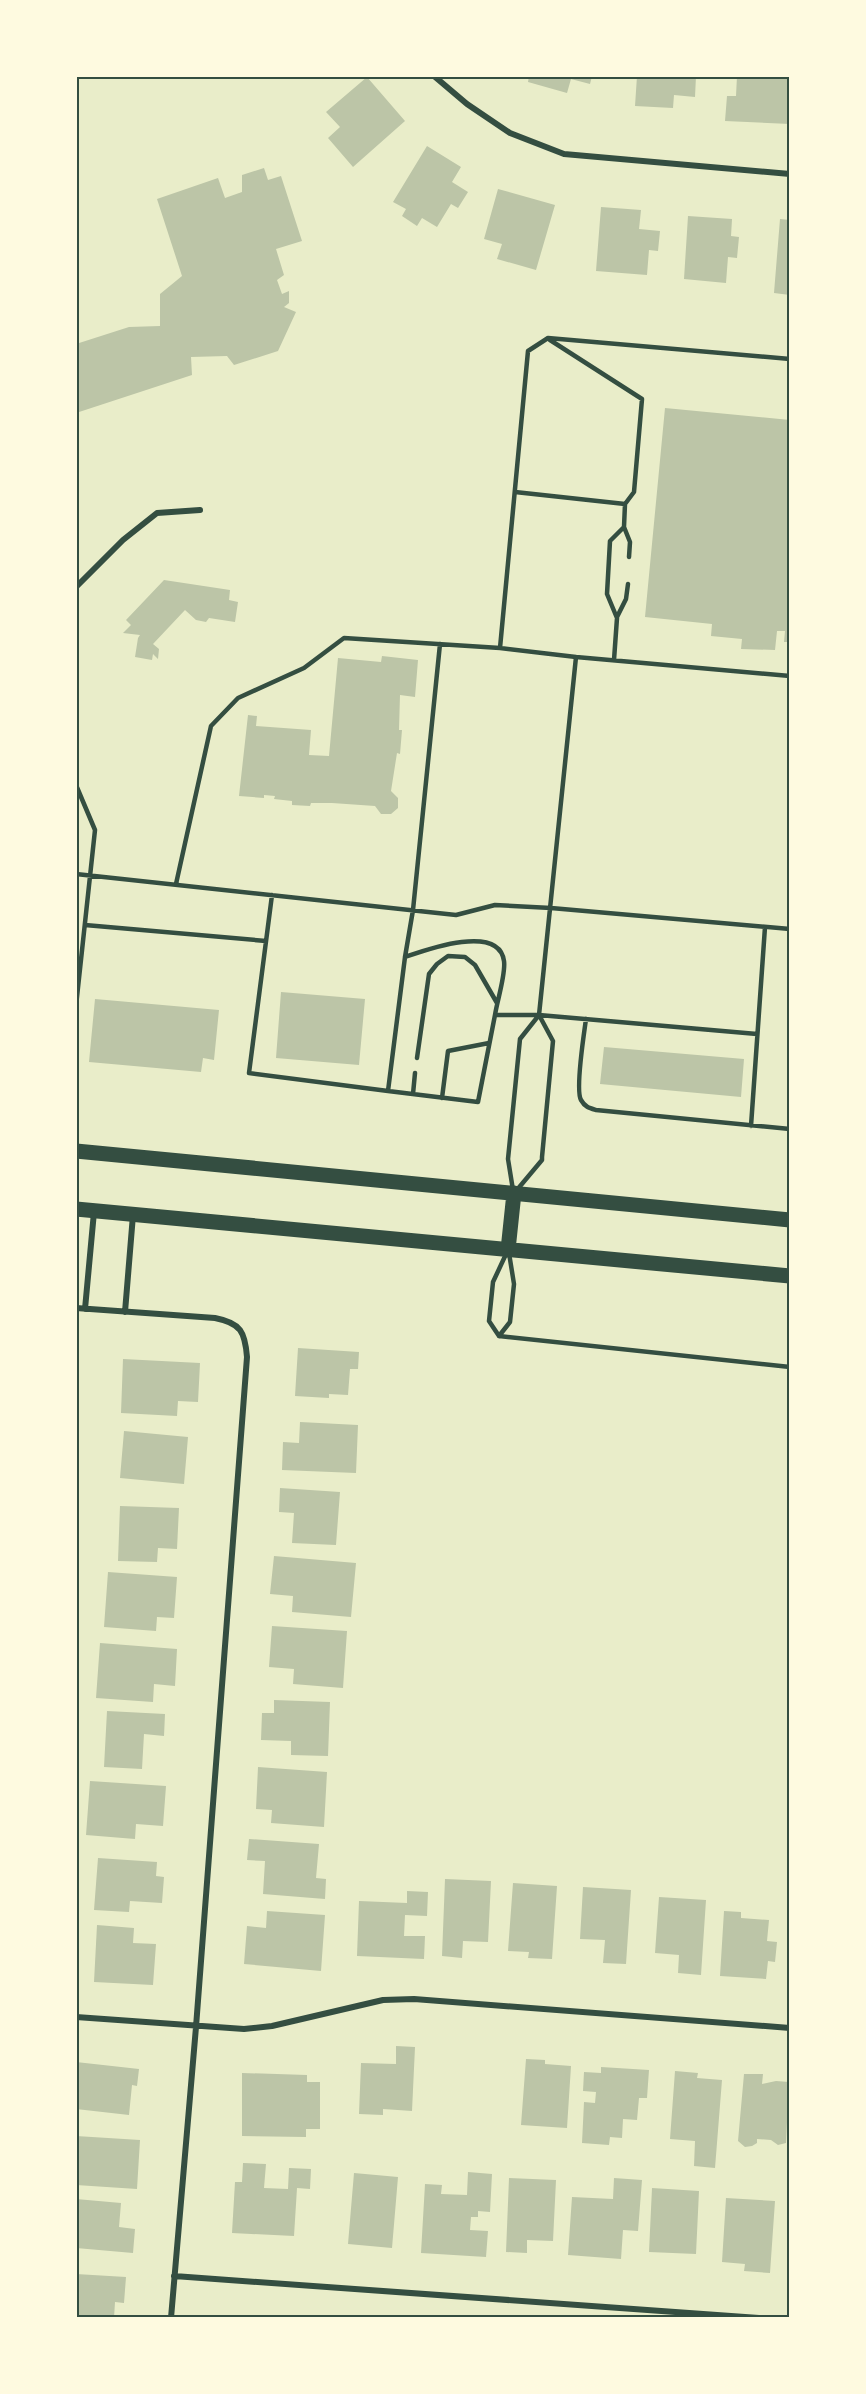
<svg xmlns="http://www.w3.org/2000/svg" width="866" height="2394" viewBox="0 0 866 2394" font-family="'IBM Plex Sans',sans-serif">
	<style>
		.building { fill: #bcc5a7 }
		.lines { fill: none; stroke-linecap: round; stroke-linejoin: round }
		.service { stroke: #344e41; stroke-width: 4.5 }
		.minor { stroke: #344e41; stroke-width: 6 }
		.primary { stroke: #344e41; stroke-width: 15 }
		.neatline { fill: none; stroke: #344e41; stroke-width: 2 }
	</style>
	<rect width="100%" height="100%" fill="#e9edc9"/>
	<path class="building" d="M529 76H592L590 84 571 79 567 93 528 82Z
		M637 76H696L695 97 674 95 673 108 635 106Z
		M737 76H790V124L725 121 727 96H736Z
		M367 77 405 121 353 167 328 138 340 127 326 112Z
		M427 146 461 167 452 182 468 192 458 208 451 204 437 227 422 218 417 226 402 216 406 209 393 202Z
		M264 168 268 180 281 176 302 241 276 249 284 275 277 280 282 294 289 291V303L284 307 296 312 278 351 234 365 227 356 191 357 192 375 76 413V344L129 327 160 326V294L182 276 157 199 218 178 225 198 242 192V175Z
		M498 189 555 205 536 270 497 259 502 244 484 239Z
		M601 207 641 210 639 229 660 231 658 251 649 250 647 275 596 271Z
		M688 216 732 219 731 236 739 237 737 258 728 257 726 283 684 279Z
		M780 219 790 220V295L774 293Z
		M665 408 790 420V642H784L785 631H777L775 650 741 649 742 639 711 636 712 624 645 617Z
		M164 580 230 590 229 600 238 602 235 622 209 618 206 622 196 620 185 610 153 644 159 649 158 659 153 654 152 660 135 657 138 638 140 635 123 633 131 625 126 620Z
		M382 656 418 660 415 697 400 695 399 730H402L400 754 397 753 391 791 398 798V808L391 814H381L375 806 332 803H311L310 806 292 805V801L274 799 275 796 264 795V798L239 796 248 715 257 716 256 726 311 730 309 755 329 756 338 658 381 662Z
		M281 992 365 999 359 1065 276 1058Z
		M95 999 219 1010 214 1060 203 1058 201 1072 89 1062Z
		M604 1047 744 1059 741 1097 600 1084Z
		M298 1348 359 1352 358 1369H350L348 1395 329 1394V1398L295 1396Z
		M123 1359 200 1363 198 1402 178 1401 177 1416 121 1413Z
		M300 1422 358 1425 356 1473 282 1470 283 1442 299 1443Z
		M124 1431 188 1437 184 1484 120 1478Z
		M280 1488 340 1492 336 1545 292 1543 294 1513 279 1512Z
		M120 1506 179 1508 177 1549 158 1548 157 1562 118 1561Z
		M274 1556 356 1563 351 1617 292 1612 293 1596 270 1594Z
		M108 1572 177 1577 174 1618 157 1617 156 1631 104 1627Z
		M272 1626 347 1631 343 1688 293 1684 294 1669 269 1667Z
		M100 1643 177 1649 175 1686 154 1684 153 1702 96 1698Z
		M274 1700 330 1702 328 1756 291 1755V1741L261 1740 262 1713H274Z
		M107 1711 165 1714 164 1736 144 1734 142 1769 104 1767Z
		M258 1767 327 1772 324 1827 271 1823 272 1810 256 1809Z
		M90 1781 166 1786 163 1826 136 1824 135 1839 86 1835Z
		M249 1839 319 1844 316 1878 326 1879 325 1899 263 1894 265 1861 247 1860Z
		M98 1858 157 1862 156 1876 164 1877 162 1903 130 1901 129 1912 94 1910Z
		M445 1879 491 1881 488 1942 463 1941 462 1958 442 1956Z
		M513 1883 557 1886 552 1959 528 1958 529 1952 508 1951Z
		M583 1887 631 1890 626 1964 603 1963 605 1940 580 1939Z
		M407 1891 428 1892 427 1916 405 1915 404 1936H425L424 1959 357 1956 359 1901 407 1903Z
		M659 1897 706 1900 701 1975 678 1973 679 1955 655 1953Z
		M267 1911 325 1915 321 1971 244 1964 247 1926 266 1928Z
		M724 1911 741 1912V1918L769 1920 767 1941 777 1942 775 1962 768 1961 766 1979 720 1976Z
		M97 1925 134 1928 133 1943 156 1944 153 1985 94 1982Z
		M396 2046 415 2047 412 2111 383 2109V2115L359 2114 361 2063 396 2064Z
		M526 2059 545 2060V2064L571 2066 567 2128 521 2125Z
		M76 2062 139 2069 137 2086 132 2085 129 2115 76 2109Z
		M601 2067 649 2070 647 2098H639L637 2120 623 2119 622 2138 610 2137 609 2145 582 2143 584 2102 595 2103 596 2092 583 2091 584 2072 601 2073Z
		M675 2071 698 2073 697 2078 722 2080 715 2168 694 2166 695 2141 670 2139Z
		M242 2073 307 2075V2082H320V2129H306V2137L242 2136Z
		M744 2074H763L762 2084 776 2081 789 2082 786 2143 778 2145 771 2140 757 2139V2143L752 2146 745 2147 738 2141Z
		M76 2136 140 2140 137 2189 76 2185Z
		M243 2163 266 2164 264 2188 288 2189 289 2168 311 2169 310 2189 297 2188 294 2236 232 2233 235 2182H242Z
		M468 2172 492 2174 490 2212 478 2211V2217H471L470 2230 488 2231 486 2257 421 2253 425 2184 442 2185 441 2194 467 2195Z
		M354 2173 398 2177 392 2248 348 2244Z
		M509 2178 556 2180 553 2241 527 2240V2253L506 2252Z
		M614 2178 642 2180 638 2231 623 2230 621 2259 568 2255 572 2197 613 2199Z
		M652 2188 699 2191 696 2254 649 2252Z
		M726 2198 775 2201 770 2273 744 2271 745 2264 722 2262Z
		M76 2199 121 2203 119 2227 135 2229 133 2253 76 2248Z
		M76 2274 126 2277 124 2303 115 2302 114 2318H76Z"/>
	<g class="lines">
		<path class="service" d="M550 340 642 399 634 492 625 504 624 527 610 541 607 594 617 618 614 660
			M515 492 625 504
			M624 527 630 542 629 557
			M617 617 626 599 628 584
			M576 657 790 676
			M76 785 95 830 76 1006
			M76 874 456 915 495 905 551 908 790 929
			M176 884 211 726 238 698 304 668 344 638 500 648
			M272 895 249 1073 388 1091 405 957 413 910 440 644
			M85 925 266 941
			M405 957C425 950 499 923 504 961 506 974 497 1001 495 1015
			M586 1019C584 1034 575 1090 581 1100 585 1107 589 1108 596 1110L790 1129
			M417 1058 429 974 437 964 448 956 465 957 475 965 497 1003
			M388 1091 478 1102 495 1015H539L757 1034
			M413 1094 415 1073
			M442 1098 448 1051 489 1043
			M751 1126 765 927
			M513 1190 508 1159 520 1039 539 1015 576 657 500 648 528 351 548 338 790 359
			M516 1191 542 1160V1157L553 1041 539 1015
			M499 1336 790 1367
			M499 1336 489 1321 493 1282 507 1252
			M499 1336 510 1322 514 1284 509 1253"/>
		<path class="minor" d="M434 76 467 104 510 133 564 154 790 174
			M76 587 123 540 157 513 200 510
			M76 1308 215 1318C241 1323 245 1332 247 1357L196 2027 171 2318
			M85 1309 94 1212
			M125 1312 133 1215
			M76 2017 244 2029 272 2026 383 2000 414 1999 790 2028
			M174 2276 759 2318"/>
		<path class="primary" d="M76 1151 790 1220
			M76 1209 790 1276
			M508 1250 514 1193"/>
	</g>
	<rect width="866" height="2394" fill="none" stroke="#fefae0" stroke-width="156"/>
	<rect x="78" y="78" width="710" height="2238" class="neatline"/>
</svg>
